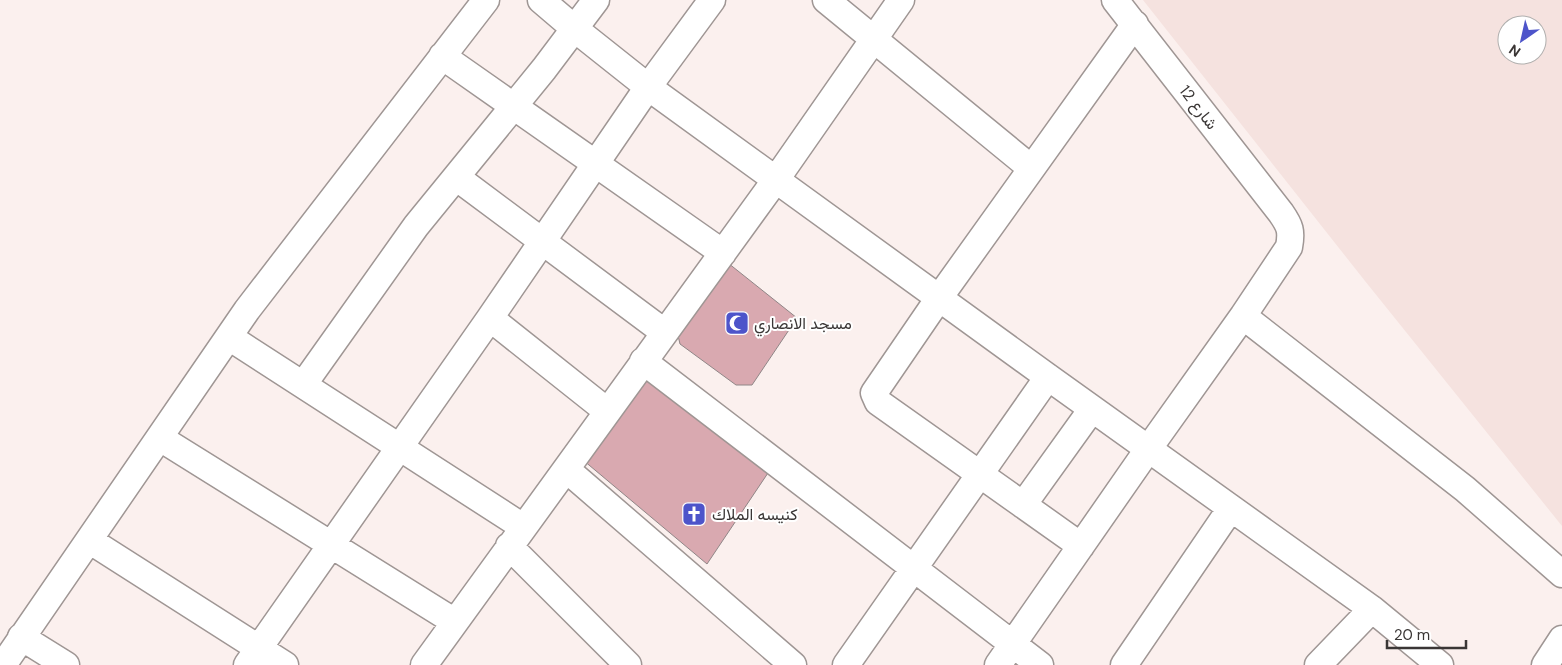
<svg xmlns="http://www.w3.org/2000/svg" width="1562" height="665" viewBox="0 0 1562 665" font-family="'DM Sans',Vazirmatn,sans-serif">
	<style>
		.built { fill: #f5e2df; fill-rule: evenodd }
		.building { fill: #d9a9b0; stroke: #908687 }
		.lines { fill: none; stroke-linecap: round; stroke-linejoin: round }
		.minor-casing { stroke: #9f9694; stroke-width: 29 }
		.minor { stroke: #fff; stroke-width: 26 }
		.labels { text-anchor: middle; stroke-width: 4; stroke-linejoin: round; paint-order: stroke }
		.street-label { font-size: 16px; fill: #3a3635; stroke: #fff }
		.poi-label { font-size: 16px; fill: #3a3635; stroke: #fff; text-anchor: start }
	</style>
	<rect width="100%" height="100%" fill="#fbf0ee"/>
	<path class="built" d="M1143 0H1562V526L1365 281ZM1507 25H1537V55H1507Z"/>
	<path class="building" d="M723 259 797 318 752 385H736L680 344 676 327Z
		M644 370 774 464 707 564 583 460Z"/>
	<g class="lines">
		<g class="minor-casing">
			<path id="minor" d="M541 0 575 29 648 87 1048 377 1372 609 1440 665
				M826 0 1031 168
				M442 56 723 253
				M456 177 664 332
				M1243 316 1465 489 1562 574
				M490 318 607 411
				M229 337 523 527
				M643 361 1040 665
				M303 385 416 226 544 69 596 0
				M160 438 455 622
				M566 469 793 665
				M1023 505 1092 409
				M89 540 285 665
				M509 546 628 665
				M1081 546 878 402 874 393 939 298 1135 24
				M21 637 66 665
				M3 665 247 310 486 0
				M247 665 490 318 648 87 712 0
				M424 665 777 178 901 0
				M846 665 1048 377
				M998 665 1149 448 1243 316 1289 247C1292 231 1290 226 1281 213L1115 0
				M1124 665 1231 508
				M1318 665 1372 609
				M1545 665 1562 639"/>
		</g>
		<use href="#minor" class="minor"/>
	</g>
	<defs>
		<g id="mosque-square" transform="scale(1.25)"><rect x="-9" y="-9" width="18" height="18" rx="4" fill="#4d54ca" stroke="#fff"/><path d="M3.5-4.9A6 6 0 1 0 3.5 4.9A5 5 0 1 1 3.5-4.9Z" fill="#fff"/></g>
		<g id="church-square" transform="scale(1.25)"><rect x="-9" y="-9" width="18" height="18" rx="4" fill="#4d54ca" stroke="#fff"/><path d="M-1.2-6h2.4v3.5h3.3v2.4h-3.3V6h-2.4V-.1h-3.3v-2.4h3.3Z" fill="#fff"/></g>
	</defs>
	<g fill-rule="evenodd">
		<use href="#mosque-square" x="737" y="323"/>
		<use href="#church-square" x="694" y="514"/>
	</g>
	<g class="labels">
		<g class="street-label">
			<text transform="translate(1199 107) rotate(52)" y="6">شارع 12</text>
		</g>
		<g class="poi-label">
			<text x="754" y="329">مسجد الانصاري</text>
			<text x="712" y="520">كنيسه الملاك</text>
		</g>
	</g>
	<g transform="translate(1522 40) rotate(214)"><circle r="24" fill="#ffffff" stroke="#b0afae"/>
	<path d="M0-4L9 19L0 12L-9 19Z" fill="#4d54ca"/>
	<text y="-8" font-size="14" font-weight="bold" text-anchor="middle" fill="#3a3635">N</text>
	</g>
	<path d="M1387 640v8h79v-8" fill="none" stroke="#3a3635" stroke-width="2.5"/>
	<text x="1394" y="640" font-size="15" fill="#3a3635" stroke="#ffffff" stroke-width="4" paint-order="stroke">20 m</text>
</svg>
